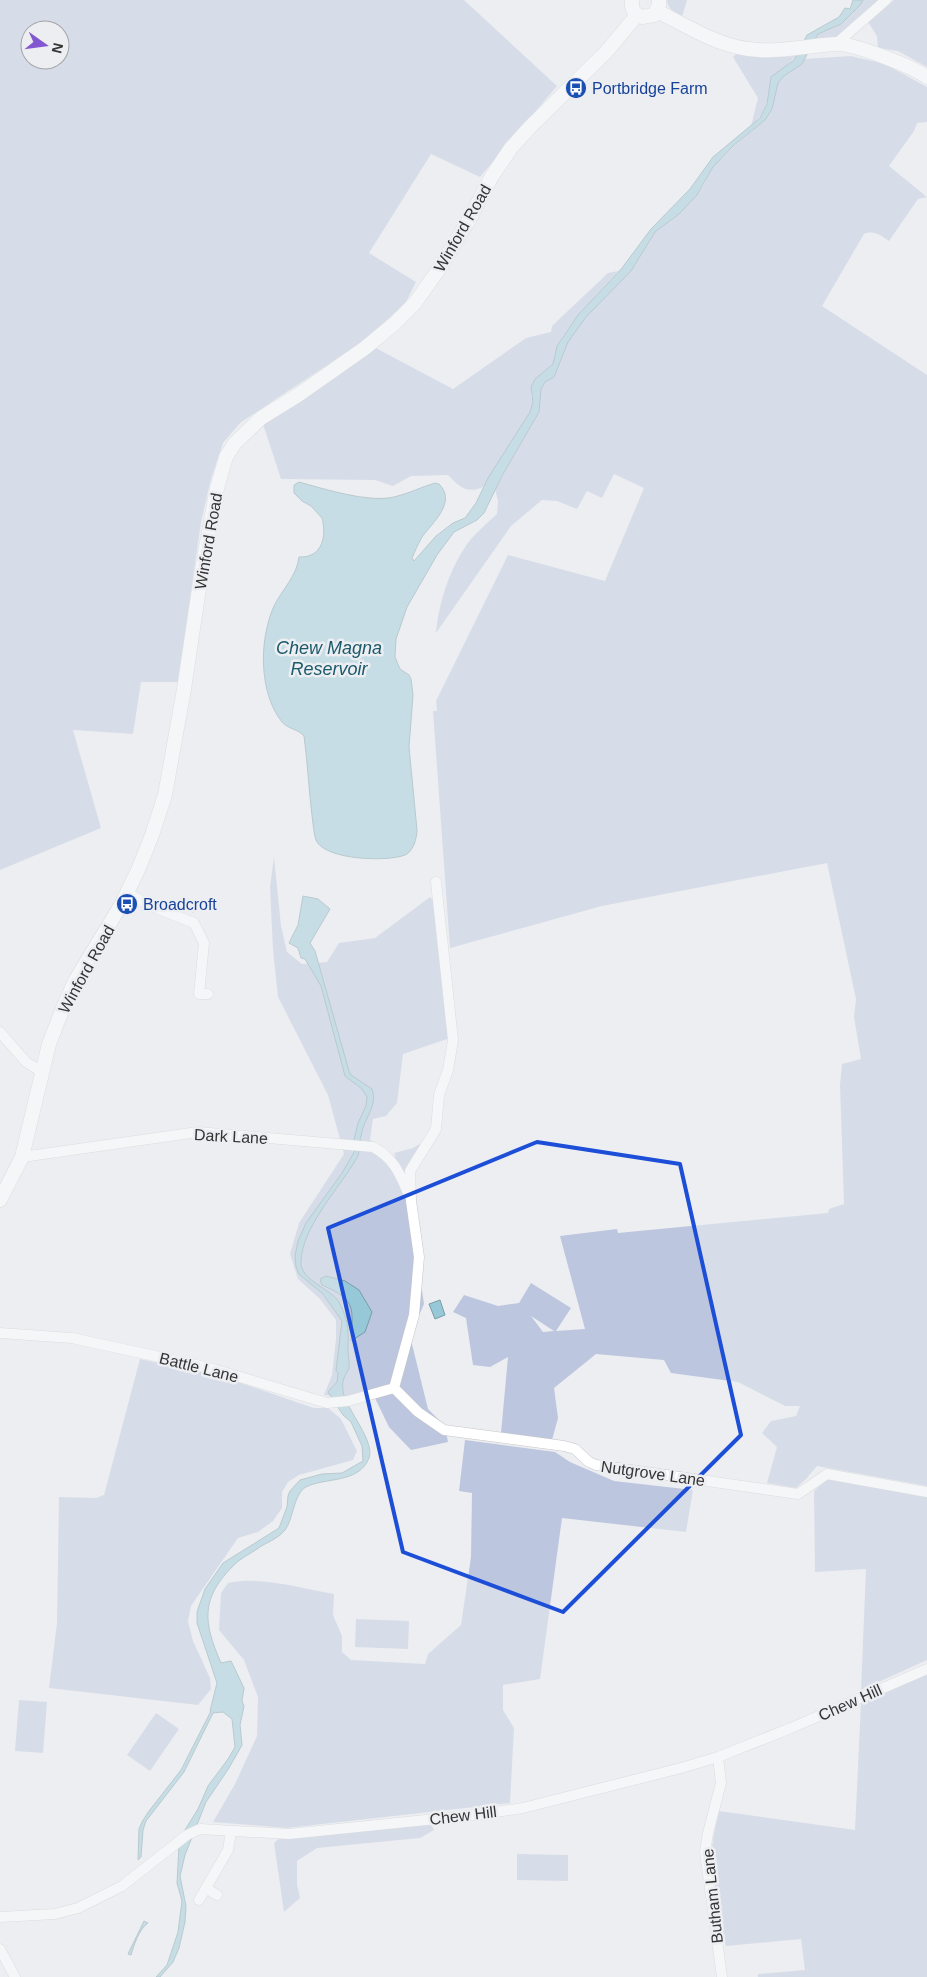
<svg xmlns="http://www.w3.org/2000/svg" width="927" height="1977" viewBox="0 0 927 1977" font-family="Helvetica,sans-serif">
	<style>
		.green { fill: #bdc6df; fill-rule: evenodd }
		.water { fill: #97c8d7; stroke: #799ca6 }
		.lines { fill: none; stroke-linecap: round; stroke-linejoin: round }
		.street-casing { stroke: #c5c6c9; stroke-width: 11 }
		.secondary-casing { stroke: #c5c6c9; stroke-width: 15 }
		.street { stroke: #fff; stroke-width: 10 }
		.secondary { stroke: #fff; stroke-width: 14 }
		.marked { fill: none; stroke: #1d4ed8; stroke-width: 4; stroke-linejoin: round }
		.labels { text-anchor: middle; stroke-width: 5; stroke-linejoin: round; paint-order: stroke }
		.transit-label { font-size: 16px; fill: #164399; stroke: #edeef1; text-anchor: start }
		.street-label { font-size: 16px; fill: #343435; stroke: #edeef1 }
		.water-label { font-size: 18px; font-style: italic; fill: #1a5a6b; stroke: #edeef1 }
	</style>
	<rect width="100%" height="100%" fill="#edeef1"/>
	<path class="green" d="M0 0H464L557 86 480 177 431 154 369 253 416 282 405 304 363 341 240 423 223 443 211 479 201 522 178 682H141L133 734 73 730 101 828 0 870ZM30 30H60V60H30Z
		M667 0H687L682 17C674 13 668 9 667 0Z
		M863 0H879L836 40 813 43 818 34 841 24Z
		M894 0H927V67L898 51 878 48 877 36 868 22Z
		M737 53 762 58 796 56 770 82C769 100 765 114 751 126L758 98 733 57Z
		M851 56 885 64 927 87V122L917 123 914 131 889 166 927 197 918 199 889 241C880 235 874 230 864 234L822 306 927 375V1486L817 1466 806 1479 796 1488 767 1483 777 1447 762 1433 771 1421 796 1416 800 1406H785L738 1382 671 1373 664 1360 596 1354 554 1388 558 1418 552 1440 501 1433 508 1357 490 1367 473 1365 466 1318 453 1312 464 1295 498 1306 519 1303 531 1283 571 1308 556 1331 585 1329 560 1236 617 1229 618 1233 828 1213 829 1209 844 1204 840 1085 842 1064 861 1059 854 1017 856 999 827 863 602 906 450 948 433 711H437L436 701 508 555 605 581 644 488 614 474 602 498 587 491 577 509 557 501 542 500 511 526 436 633C439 601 451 564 471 539 479 530 488 522 497 514L498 501 495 489 539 412 541 389 545 382 554 377 568 342 586 317 631 271 655 232 679 214 702 188 713 167 733 147 765 120 772 109 778 83 784 76 802 64 804 59ZM531 1316 554 1331 543 1332Z
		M618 271 578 315 563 336 557 346 553 364 542 373 531 394 533 402 530 412 485 486C468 495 459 487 448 475L411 476 393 486 375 480 281 479 262 421 372 346 453 389 526 338 551 332 552 326 608 273Z
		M274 857 281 926 287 952 302 964 327 962 339 943 375 938 430 897 436 904 450 1038 403 1054 397 1103 386 1116 373 1119 370 1140 396 1157 394 1153 413 1148 425 1141 407 1187 424 1304 410 1336 428 1409 445 1426 448 1442 411 1450 389 1427 374 1396 349 1398 324 1395 332 1375 336 1339V1320L320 1299 298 1279 290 1254 299 1223 344 1154 328 1095 278 997 273 950 270 887Z
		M189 898 187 912 171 904 170 902Z
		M192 899 203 904 193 913 191 911Z
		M140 1359 220 1376 314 1408H328L341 1419 357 1451 353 1460 299 1475 288 1482 282 1492V1508L273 1521 258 1532 238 1538 191 1606 188 1621 193 1641 210 1678 211 1689 198 1705 49 1688 57 1623 59 1497 96 1498 104 1495Z
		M465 1440 555 1452 570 1462 614 1481 693 1490 686 1532 562 1518 540 1679 503 1685V1710L514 1728 510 1803 287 1828 213 1822 235 1784 257 1736 258 1697 244 1660 219 1630 221 1593 228 1583C262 1576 300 1588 334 1594L333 1615 342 1636V1652L351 1660 425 1664 428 1654 461 1625 471 1557 472 1493 459 1491Z
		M829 1477 927 1496V1660L861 1690 866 1569 815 1572 814 1491Z
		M356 1619 409 1621 408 1649 355 1647Z
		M927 1674V1977H758V1974L805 1970 801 1939 726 1946C716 1918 711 1884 712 1854 712 1839 716 1825 719 1811L855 1830 861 1703Z
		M19 1700 47 1702 43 1753 15 1751Z
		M156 1713 179 1729 150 1771 127 1755Z
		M431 1824 434 1830 420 1838 317 1848 297 1861V1884L300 1898 284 1912 274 1843 280 1838Z
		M517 1854 568 1855V1881L517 1880Z"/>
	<path class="water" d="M853 0H863L861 4 841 24 818 34 802 64 784 76 778 83 772 109 765 120 733 146 713 167 697 195 679 214 655 232 631 271 586 317 568 342 554 377 545 382 541 389 539 412 502 476 484 513 477 520 454 532 437 555 407 607 396 639 395 657 400 669 409 675 411 679 413 695 409 747 417 830C417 838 413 852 405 855 388 862 328 860 317 842 314 837 314 829 313 824 309 794 308 765 304 736 298 729 288 729 282 722 258 692 259 637 275 604 283 589 297 575 299 557 322 558 327 537 322 518L311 506 302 501 294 493V485L299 482C324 489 369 503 394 497 408 494 421 487 435 483L439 484C457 502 433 522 422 537 418 544 415 551 412 558L414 561 436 536 453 523 465 518 476 503 488 478 530 412 533 402 531 387 535 379 553 364 557 346 578 315 622 268 651 229 690 189 713 157 760 118 767 104 771 77 794 60 807 35 839 17 845 8 850 9Z
		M303 896 318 899 330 909 310 943 315 951 349 1071 351 1075 372 1089C378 1105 365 1117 362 1132 359 1141 360 1148 358 1156 340 1188 302 1226 301 1262 300 1280 331 1289 339 1302 347 1317 349 1330 348 1345 347 1353 350 1361 349 1368 348 1372 345 1374 344 1378 340 1389 345 1400 351 1410 357 1422 374 1445 369 1458 359 1484 325 1477 306 1487 294 1493 293 1520 285 1530 277 1540 266 1542 257 1549 250 1554 241 1558 235 1564 200 1598 203 1622 221 1663L231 1661 244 1688 242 1701 244 1706 240 1725 242 1745 229 1768 206 1802 185 1855 180 1876 186 1906 185 1922 179 1948 173 1962 160 1977H156L167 1965 178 1932 182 1901 177 1883 179 1846 183 1833 198 1809 208 1786 228 1759 235 1747 232 1719 223 1712 213 1713 184 1772 146 1821 143 1830 141 1857 138 1860 139 1829 142 1822 149 1811 181 1770 211 1711H210L217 1683 197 1623V1612L205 1589 223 1563 279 1528 287 1507 288 1496 290 1491 300 1480 322 1474 342 1473 363 1461 362 1446 351 1422 343 1415 328 1392 337 1382 338 1373 336 1370 342 1321 323 1294 299 1274 296 1267 295 1256 298 1241 306 1223 342 1173 356 1149 354 1140 358 1123 366 1106 367 1097 362 1089 345 1076 321 986 305 959 301 958 298 948 289 943 298 925Z
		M326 1276 345 1281 359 1290 372 1312 365 1332 351 1341C353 1307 356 1300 322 1285L320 1279Z
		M440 1300 445 1315 435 1319 429 1304Z
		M144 1921 148 1923C139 1929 134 1945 131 1955L128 1954Z"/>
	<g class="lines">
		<g class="street-casing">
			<path id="street" d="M837 43 886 0
				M127 893 151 906 194 923 204 943 199 994H208
				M0 1032 26 1062 42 1072
				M22 1157 198 1132 373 1147C394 1158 400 1174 409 1195
				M0 1333 72 1338 210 1368 327 1403 348 1401 394 1388
				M394 1388 418 1412 444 1430 564 1446 575 1449 589 1462 596 1465 798 1494 827 1474 927 1492
				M394 1388 414 1315 419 1257 411 1201 410 1171 436 1129 439 1095 448 1070 453 1040 436 882
				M718 1757 721 1783 708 1833 705 1852 722 1977
				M206 1888 217 1895
				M199 1900 228 1850 231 1831
				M0 1917 55 1914 78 1908 122 1886 187 1835 200 1829 289 1834 475 1815 523 1808 681 1768 718 1757 791 1728 927 1669
				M0 1949 15 1977"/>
		</g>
		<g class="secondary-casing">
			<path id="secondary" d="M632 0C631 9 634 14 642 17L654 15 659 5V0
				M657 11C685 25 716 45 748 49 777 53 806 46 835 44 851 42 913 67 927 77
				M0 1200 22 1157 49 1044 63 1008 75 981 121 905 138 870 152 835 165 795 184 689 202 569 217 488 226 457 235 443 261 418 298 395 365 348 394 324 415 303 439 269 470 218 492 176 511 148 530 127 607 51 637 15"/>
		</g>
		<use href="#street" class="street"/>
		<use href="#secondary" class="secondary"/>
	</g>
	<path d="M0 0H927V1977H0ZM537 1142 680 1164 741 1435 563 1612 403 1552 328 1228Z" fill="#edeef1" fill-opacity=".55" fill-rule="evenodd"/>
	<path class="marked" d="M537 1142 680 1164 741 1435 563 1612 403 1552 328 1228Z"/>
	<defs>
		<g id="bus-disc" transform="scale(1.125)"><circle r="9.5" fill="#1a4fb4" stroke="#edeef1"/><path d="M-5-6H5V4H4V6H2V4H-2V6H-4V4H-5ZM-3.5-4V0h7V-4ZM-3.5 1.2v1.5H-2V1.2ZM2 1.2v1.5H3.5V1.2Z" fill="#fff"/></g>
	</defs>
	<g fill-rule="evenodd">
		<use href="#bus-disc" x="576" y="88"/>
		<use href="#bus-disc" x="127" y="904"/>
	</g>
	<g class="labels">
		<g class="transit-label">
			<text x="592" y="94">Portbridge Farm</text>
			<text x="143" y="910">Broadcroft</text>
		</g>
		<g class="street-label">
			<text transform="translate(462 228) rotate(-60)" y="6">Winford Road</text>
			<text transform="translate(208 541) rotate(-80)" y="6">Winford Road</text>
			<text transform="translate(86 969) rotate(-61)" y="6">Winford Road</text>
			<text transform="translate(231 1136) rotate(3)" y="6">Dark Lane</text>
			<text transform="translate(199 1367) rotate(14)" y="6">Battle Lane</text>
			<text transform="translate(653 1473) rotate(8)" y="6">Nutgrove Lane</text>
			<text transform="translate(850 1702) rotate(-24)" y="6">Chew Hill</text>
			<text transform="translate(463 1815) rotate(-7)" y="6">Chew Hill</text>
			<text transform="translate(712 1896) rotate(-96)" y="6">Butham Lane</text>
		</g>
		<g class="water-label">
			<text x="329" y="654">Chew Magna<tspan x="329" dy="21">Reservoir</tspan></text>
		</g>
	</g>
	<g transform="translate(45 45) rotate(104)"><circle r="24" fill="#edeef1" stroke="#a3a4a6"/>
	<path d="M0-4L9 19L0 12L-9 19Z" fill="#8357d1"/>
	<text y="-8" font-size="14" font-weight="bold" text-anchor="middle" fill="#343435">N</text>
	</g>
</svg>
